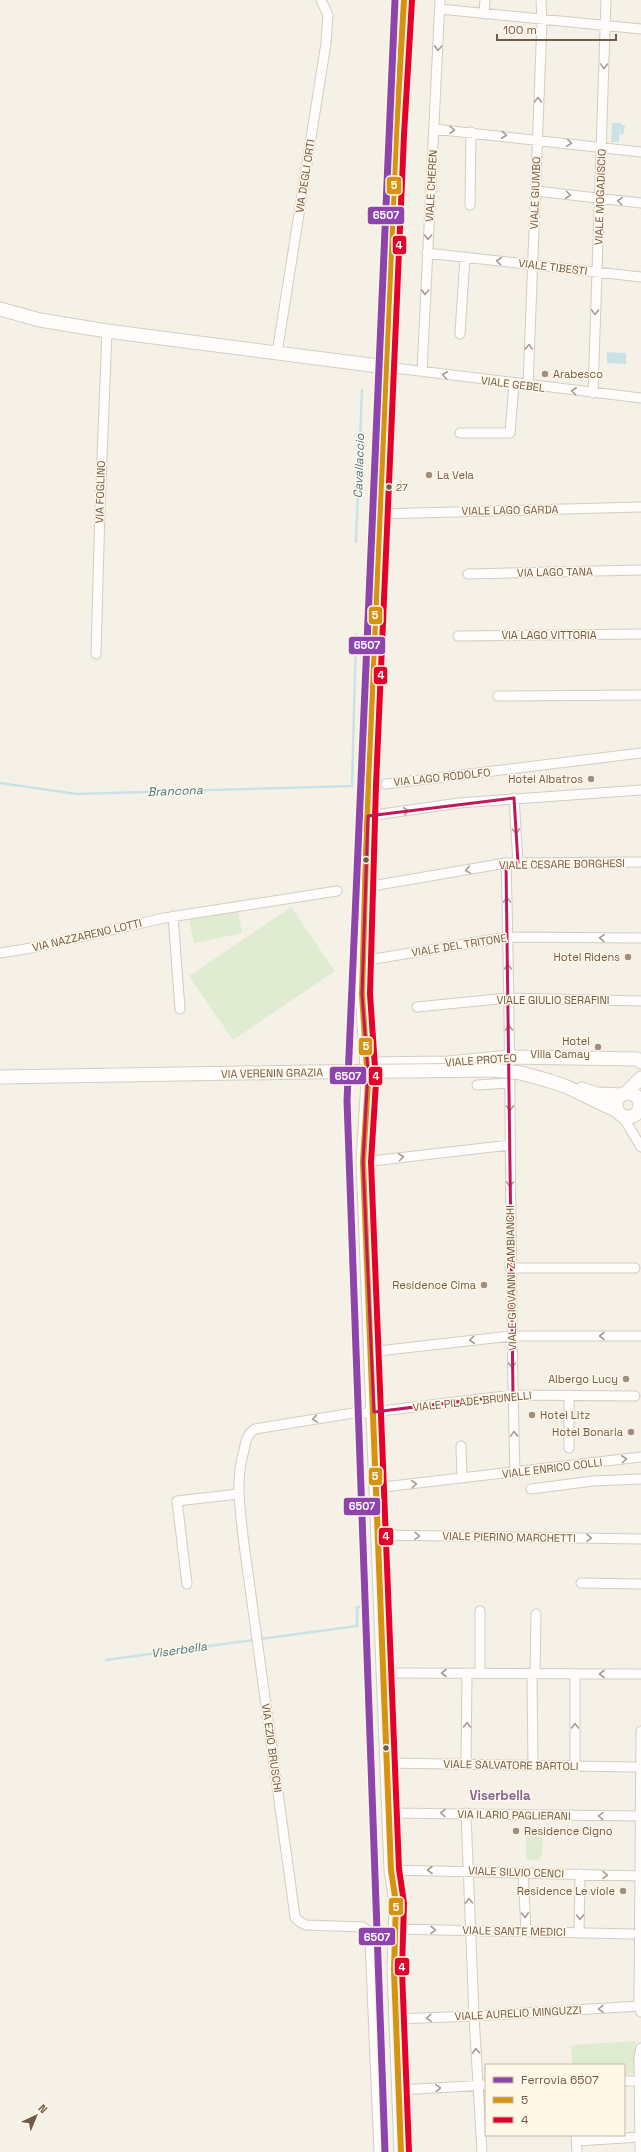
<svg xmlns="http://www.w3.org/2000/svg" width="641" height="2152" viewBox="0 0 641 2152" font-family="'Space Grotesk',sans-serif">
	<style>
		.green { fill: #e0ecd2 }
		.water { fill: #cae2e5 }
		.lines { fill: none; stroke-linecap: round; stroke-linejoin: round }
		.stream { stroke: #cae2e5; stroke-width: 2.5 }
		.street-casing { stroke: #d4ccc2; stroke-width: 11 }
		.secondary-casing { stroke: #d6cdc4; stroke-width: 15 }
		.street { stroke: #fefdfb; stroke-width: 9 }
		.secondary { stroke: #fefdfb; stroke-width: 13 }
		.secondary-bridge-casing { stroke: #d6cdc4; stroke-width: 15; stroke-linecap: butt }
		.secondary-bridge { stroke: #fefdfb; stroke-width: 13 }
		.bus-1-casing { stroke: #fff7e7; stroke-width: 9 }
		.bus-2-casing { stroke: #fff7e7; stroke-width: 9 }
		.bus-1 { stroke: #d69312; stroke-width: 6 }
		.bus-2 { stroke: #e4002b; stroke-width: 6 }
		.rail-1-casing { stroke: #fff7e7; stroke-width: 10 }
		.rail-1 { stroke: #8e44ad; stroke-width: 7 }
		.oneway { stroke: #aa9b90 }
		.marked { fill: none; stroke: #c2185b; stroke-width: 3; stroke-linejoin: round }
		.poi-dot { fill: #a08f80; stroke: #fff7e7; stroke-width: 1.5 }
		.bus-dot { fill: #725a49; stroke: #fff7e7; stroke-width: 1.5 }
		.labels { text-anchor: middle; stroke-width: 3; stroke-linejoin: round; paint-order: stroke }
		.bus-label { font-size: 10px; fill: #725a49; stroke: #fff7e7; text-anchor: start }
		.street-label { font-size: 11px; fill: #725a49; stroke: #fff7e7 }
		.poi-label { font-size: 11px; fill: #725a49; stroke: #fff7e7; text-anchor: end }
		.water-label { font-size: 12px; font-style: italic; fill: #437685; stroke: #fff7e7 }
		.quarter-label { font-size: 13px; font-weight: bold; fill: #886495; stroke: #fff7e7 }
		.line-badge { stroke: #fff7e7; stroke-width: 1.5 }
		.badge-label { font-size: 11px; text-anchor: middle; font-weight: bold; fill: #fff }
	</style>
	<rect width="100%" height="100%" fill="#f5f1e7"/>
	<path class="green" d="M291 907 335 971 233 1040 189 976Z
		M238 910 242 933 194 943 189 919Z
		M529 1831H539C544 1838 544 1853 539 1860H529L526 1858V1835Z
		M636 2041V2072L624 2076V2065H572L571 2045Z"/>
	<path class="water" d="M612 123H621V125H625L623 135H621L620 129 619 142H611Z
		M607 352 626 353V364L607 363Z"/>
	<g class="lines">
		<path class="stream" d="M356 542 362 390
			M0 783 77 794 352 786 356 635
			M260 1639 357 1626V1607H364
			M106 1660 253 1640"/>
		<g class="street-casing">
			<path id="street" d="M440 9 641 29
				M484 14 485 0
				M434 129 641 152
				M536 191 641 203
				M470 205 471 132
				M427 253 641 277
				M460 334 465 257
				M277 353 326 43 328 15 321 0
				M386 367 641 398
				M422 372 440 0
				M528 386 542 21 541 0
				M593 393 606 0
				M460 433H510L514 384
				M379 514 641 507
				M468 574 641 570
				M458 636 641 634
				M96 654 100 508 107 331
				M498 696 641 695
				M386 784 641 753
				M514 798 518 863
				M368 816 459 803 641 790
				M506 863C512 1067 509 1270 515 1473
				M366 887 506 863 641 862
				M173 916 180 1009
				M0 953 31 948 164 918 337 891
				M374 959 508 937 641 938
				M417 1007 508 998 641 1001
				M477 1085 510 1083
				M623 1117 641 1147
				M363 1162 510 1145
				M510 1268H635
				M369 1352 511 1336H641
				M569 1395V1448
				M353 1413 255 1429C247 1434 246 1441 244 1450 235 1481 240 1506 243 1537L295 1917 300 1922 306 1925 363 1927 368 1931 370 1940 379 2152
				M365 1413 513 1395 635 1396
				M461 1446 462 1478
				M375 1488 641 1457
				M531 1489 593 1481 641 1479
				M378 1535 641 1539
				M581 1583 641 1584
				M187 1584 177 1501 238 1494
				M383 1673 641 1674
				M480 1673V1611
				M532 1674 533 1765
				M535 1674 536 1614
				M641 1731 639 2000 641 2012
				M387 1763 634 1767
				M466 1764 467 1673
				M575 1765V1674
				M389 1813 641 1816
				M466 1813 474 2016 482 2152
				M391 1870 641 1876
				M523 1872 526 1931
				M396 1929 632 1934
				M579 1932 580 1874
				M396 2019 474 2016 640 2006
				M624 2081H639
				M399 2090 486 2085
				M576 2136 577 2152
				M577 2141 640 2137
				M640 2152 639 2058 641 2048"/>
		</g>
		<g class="secondary-casing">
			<path id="secondary" d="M0 309 40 320 107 331 386 367
				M368 1064 448 1063 509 1057 637 1059 641 1062
				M0 1077 309 1072
				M550 1081 565 1086 617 1111
				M582 1089 597 1094 622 1095
				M616 1105a12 12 0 1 1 24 0a12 12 0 1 1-24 0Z
				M626 1093 641 1078
				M401 2152 394 1970 396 1903 391 1870 363 1162 368 1082 362 994 368 785 396 135 404 0"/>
		</g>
		<use href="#street" class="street"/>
		<use href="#secondary" class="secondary"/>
		<g class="secondary-bridge-casing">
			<path id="secondary-bridge" d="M309 1072 495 1070 521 1073 550 1081"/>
		</g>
		<use href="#secondary-bridge" class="secondary-bridge"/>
		<g class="bus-1-casing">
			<path id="bus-1" d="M401 2152 394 1970 396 1903 391 1870 363 1162 368 1082 362 994 368 785 396 135 404 0"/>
		</g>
		<g class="bus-2-casing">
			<path id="bus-2" d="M409 2152 402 1970 404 1903 399 1869 371 1162 376 1082 370 994 376 785 404 135 412 0"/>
		</g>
		<use href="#bus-1" class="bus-1"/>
		<use href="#bus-2" class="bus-2"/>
		<g class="rail-1-casing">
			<path id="rail-1" d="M385 2152 347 1101 395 0"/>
		</g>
		<use href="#rail-1" class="rail-1"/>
	</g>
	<defs><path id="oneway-chevron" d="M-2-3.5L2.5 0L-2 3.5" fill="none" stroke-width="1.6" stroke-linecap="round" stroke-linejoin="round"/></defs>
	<g class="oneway">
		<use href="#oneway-chevron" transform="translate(438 48) rotate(93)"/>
		<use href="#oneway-chevron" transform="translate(604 66) rotate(92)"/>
		<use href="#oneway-chevron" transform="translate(538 100) rotate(-87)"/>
		<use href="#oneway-chevron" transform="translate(452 130) rotate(5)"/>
		<use href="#oneway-chevron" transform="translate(504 135) rotate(6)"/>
		<use href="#oneway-chevron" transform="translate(569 143) rotate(8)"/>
		<use href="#oneway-chevron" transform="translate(568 195) rotate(7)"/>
		<use href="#oneway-chevron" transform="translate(620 201) rotate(-175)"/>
		<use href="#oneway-chevron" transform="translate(428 237) rotate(93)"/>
		<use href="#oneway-chevron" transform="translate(499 261) rotate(-174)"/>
		<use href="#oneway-chevron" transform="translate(425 292) rotate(93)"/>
		<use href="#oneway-chevron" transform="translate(595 312) rotate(92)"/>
		<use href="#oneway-chevron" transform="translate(529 347) rotate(-88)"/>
		<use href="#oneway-chevron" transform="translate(445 375) rotate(-173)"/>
		<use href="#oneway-chevron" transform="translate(574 391) rotate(-174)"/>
		<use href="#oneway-chevron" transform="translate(406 811) rotate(-8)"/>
		<use href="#oneway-chevron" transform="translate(516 831) rotate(87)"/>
		<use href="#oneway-chevron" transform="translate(468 870) rotate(170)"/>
		<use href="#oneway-chevron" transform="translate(507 900) rotate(-91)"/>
		<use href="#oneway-chevron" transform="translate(602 938) rotate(-179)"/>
		<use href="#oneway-chevron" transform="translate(508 967) rotate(-90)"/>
		<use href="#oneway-chevron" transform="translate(509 1028) rotate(-91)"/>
		<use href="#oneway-chevron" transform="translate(510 1108) rotate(90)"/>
		<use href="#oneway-chevron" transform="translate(401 1157) rotate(-7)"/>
		<use href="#oneway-chevron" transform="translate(510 1184) rotate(90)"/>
		<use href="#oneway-chevron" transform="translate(602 1336) rotate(180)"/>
		<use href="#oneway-chevron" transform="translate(472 1340) rotate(174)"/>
		<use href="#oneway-chevron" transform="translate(512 1365) rotate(88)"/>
		<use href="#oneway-chevron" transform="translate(315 1419) rotate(171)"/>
		<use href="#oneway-chevron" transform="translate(514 1434) rotate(-92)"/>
		<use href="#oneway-chevron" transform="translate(624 1459) rotate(-7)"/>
		<use href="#oneway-chevron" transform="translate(414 1484) rotate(-6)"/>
		<use href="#oneway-chevron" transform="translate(417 1536) rotate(1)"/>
		<use href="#oneway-chevron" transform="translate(589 1538) rotate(1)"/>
		<use href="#oneway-chevron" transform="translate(444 1673) rotate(-180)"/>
		<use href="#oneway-chevron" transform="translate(602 1674) rotate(-180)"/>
		<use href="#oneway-chevron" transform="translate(467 1725) rotate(-89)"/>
		<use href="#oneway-chevron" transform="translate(575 1726) rotate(-90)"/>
		<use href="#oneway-chevron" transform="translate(443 1813) rotate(-179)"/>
		<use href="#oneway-chevron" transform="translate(601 1816) rotate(-179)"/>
		<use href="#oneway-chevron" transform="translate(430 1870) rotate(-180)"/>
		<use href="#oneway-chevron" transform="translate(605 1875) rotate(1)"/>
		<use href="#oneway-chevron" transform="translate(469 1901) rotate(-91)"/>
		<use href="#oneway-chevron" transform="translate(525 1915) rotate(87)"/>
		<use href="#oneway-chevron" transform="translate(580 1917) rotate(90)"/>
		<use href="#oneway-chevron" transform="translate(433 1930) rotate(1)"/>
		<use href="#oneway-chevron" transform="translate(601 2009) rotate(177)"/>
		<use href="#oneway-chevron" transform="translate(429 2018) rotate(178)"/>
		<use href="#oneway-chevron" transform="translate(476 2051) rotate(-94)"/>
		<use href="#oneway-chevron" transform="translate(438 2088) rotate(-3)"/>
	</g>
	<path class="marked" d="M514 798 518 863H506L513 1395 374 1412 363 1162 368 1071 362 994 368 816Z"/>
	<g class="poi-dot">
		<circle cx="545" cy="374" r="4"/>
		<circle cx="429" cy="475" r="4"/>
		<circle cx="591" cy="779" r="4"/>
		<circle cx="628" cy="957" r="4"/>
		<circle cx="598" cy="1047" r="4"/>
		<circle cx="484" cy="1285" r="4"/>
		<circle cx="626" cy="1379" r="4"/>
		<circle cx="532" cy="1415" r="4"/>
		<circle cx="631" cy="1432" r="4"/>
		<circle cx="516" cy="1831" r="4"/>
		<circle cx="623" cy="1891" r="4"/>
	</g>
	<g class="bus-dot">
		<circle cx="389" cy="487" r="3.5"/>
		<circle cx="366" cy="860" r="3.5"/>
		<circle cx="386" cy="1748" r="3.5"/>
	</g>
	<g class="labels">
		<g class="bus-label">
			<text x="396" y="491">27</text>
		</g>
		<g class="street-label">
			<text transform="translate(305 176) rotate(-81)" y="4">VIA DEGLI ORTI</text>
			<text transform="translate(431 186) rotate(-87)" y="4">VIALE CHEREN</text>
			<text transform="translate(535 193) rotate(-88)" y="4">VIALE GIUMBO</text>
			<text transform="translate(600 197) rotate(-88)" y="4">VIALE MOGADISCIO</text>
			<text transform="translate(553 267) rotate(7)" y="4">VIALE TIBESTI</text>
			<text transform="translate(513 384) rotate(7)" y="4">VIALE GEBEL</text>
			<text transform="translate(100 492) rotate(-88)" y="4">VIA FOGLINO</text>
			<text transform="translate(510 510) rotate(-1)" y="4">VIALE LAGO GARDA</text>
			<text transform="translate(555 572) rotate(-1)" y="4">VIA LAGO TANA</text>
			<text x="549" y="639">VIA LAGO VITTORIA</text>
			<text transform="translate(442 777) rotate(-6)" y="4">VIA LAGO RODOLFO</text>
			<text transform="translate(562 864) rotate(-1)" y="4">VIALE CESARE BORGHESI</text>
			<text transform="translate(87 935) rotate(-13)" y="4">VIA NAZZARENO LOTTI</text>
			<text transform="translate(459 945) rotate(-9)" y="4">VIALE DEL TRITONE</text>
			<text x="553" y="1004">VIALE GIULIO SERAFINI</text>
			<text transform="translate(481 1060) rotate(-4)" y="4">VIALE PROTEO</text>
			<text transform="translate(272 1073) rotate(-1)" y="4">VIA VERENIN GRAZIA</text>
			<text transform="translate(511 1278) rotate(-91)" y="4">VIALE GIOVANNI ZAMBIANCHI</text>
			<text transform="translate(472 1401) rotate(-6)" y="4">VIALE PILADE BRUNELLI</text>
			<text transform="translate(552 1468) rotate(-7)" y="4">VIALE ENRICO COLLI</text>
			<text transform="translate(509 1537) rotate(1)" y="4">VIALE PIERINO MARCHETTI</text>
			<text transform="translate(272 1748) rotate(82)" y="4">VIA EZIO BRUSCHI</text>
			<text transform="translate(511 1765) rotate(1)" y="4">VIALE SALVATORE BARTOLI</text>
			<text transform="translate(514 1815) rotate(1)" y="4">VIA ILARIO PAGLIERANI</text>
			<text transform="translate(516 1872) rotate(2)" y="4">VIALE SILVIO CENCI</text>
			<text transform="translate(514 1931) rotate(1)" y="4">VIALE SANTE MEDICI</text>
			<text transform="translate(518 2013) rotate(-3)" y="4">VIALE AURELIO MINGUZZI</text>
		</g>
		<g class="poi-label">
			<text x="553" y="378" text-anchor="start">Arabesco</text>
			<text x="437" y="479" text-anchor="start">La Vela</text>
			<text x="583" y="783">Hotel Albatros</text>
			<text x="620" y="961">Hotel Ridens</text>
			<text x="590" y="1045">Hotel<tspan x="590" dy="13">Villa Camay</tspan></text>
			<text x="476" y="1289">Residence Cima</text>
			<text x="618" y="1383">Albergo Lucy</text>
			<text x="540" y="1419" text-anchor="start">Hotel Litz</text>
			<text x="623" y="1436">Hotel Bonaria</text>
			<text x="524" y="1835" text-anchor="start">Residence Cigno</text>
			<text x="615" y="1895">Residence Le viole</text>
		</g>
		<g class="water-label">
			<text transform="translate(359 466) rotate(-88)" y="4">Cavallaccio</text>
			<text transform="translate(175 791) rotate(-2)" y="4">Brancona</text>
			<text transform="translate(179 1650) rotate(-8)" y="4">Viserbella</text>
		</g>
		<g class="quarter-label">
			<text x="500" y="1800">Viserbella</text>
		</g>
	</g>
	<g class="line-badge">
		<rect x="386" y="176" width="16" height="19" rx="4" fill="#d69312"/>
		<rect x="367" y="206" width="38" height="19" rx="4" fill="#8e44ad"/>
		<rect x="392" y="235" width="15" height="20" rx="4" fill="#e4002b"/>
		<rect x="368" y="606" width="15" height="19" rx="4" fill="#d69312"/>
		<rect x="348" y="636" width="38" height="19" rx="4" fill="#8e44ad"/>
		<rect x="373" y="666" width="15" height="19" rx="4" fill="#e4002b"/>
		<rect x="358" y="1037" width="15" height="19" rx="4" fill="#d69312"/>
		<rect x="329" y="1066" width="38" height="19" rx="4" fill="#8e44ad"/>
		<rect x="368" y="1066" width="15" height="20" rx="4" fill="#e4002b"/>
		<rect x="368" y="1467" width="15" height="19" rx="4" fill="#d69312"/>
		<rect x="343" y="1497" width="38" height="19" rx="4" fill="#8e44ad"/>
		<rect x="378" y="1527" width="16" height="19" rx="4" fill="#e4002b"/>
		<rect x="388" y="1897" width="16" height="19" rx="4" fill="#d69312"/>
		<rect x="358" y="1927" width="38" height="19" rx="4" fill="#8e44ad"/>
		<rect x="394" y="1957" width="16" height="19" rx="4" fill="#e4002b"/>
	</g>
	<g class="badge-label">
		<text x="394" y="189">5</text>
		<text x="386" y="219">6507</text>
		<text x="399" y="249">4</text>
		<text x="375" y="619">5</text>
		<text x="367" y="649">6507</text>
		<text x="381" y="679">4</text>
		<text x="366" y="1050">5</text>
		<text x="348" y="1080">6507</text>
		<text x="376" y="1080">4</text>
		<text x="375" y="1480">5</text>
		<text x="362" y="1510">6507</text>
		<text x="386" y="1540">4</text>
		<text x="396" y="1911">5</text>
		<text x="377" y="1941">6507</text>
		<text x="402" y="1971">4</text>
	</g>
	<rect x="485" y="2064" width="140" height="72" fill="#fff7e7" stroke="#c7b8a8"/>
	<rect x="493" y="2077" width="20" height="6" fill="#8e44ad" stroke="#c7b8a8"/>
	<text x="521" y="2084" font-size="12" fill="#725a49">Ferrovia 6507</text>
	<rect x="493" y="2097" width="20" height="6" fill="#d69312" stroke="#c7b8a8"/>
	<text x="521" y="2104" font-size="12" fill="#725a49">5</text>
	<rect x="493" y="2117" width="20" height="6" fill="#e4002b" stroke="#c7b8a8"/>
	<text x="521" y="2124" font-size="12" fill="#725a49">4</text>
	<g transform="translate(36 2116) rotate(44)" stroke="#fff7e7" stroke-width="3" paint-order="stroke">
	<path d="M0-3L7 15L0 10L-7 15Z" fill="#725a49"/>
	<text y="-6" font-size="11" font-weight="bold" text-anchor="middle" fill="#725a49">N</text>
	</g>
	<path d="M497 34v6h119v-6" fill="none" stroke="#725a49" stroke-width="2"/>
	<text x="503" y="34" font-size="12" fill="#725a49" stroke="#fff7e7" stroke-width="3" paint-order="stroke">100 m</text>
</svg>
